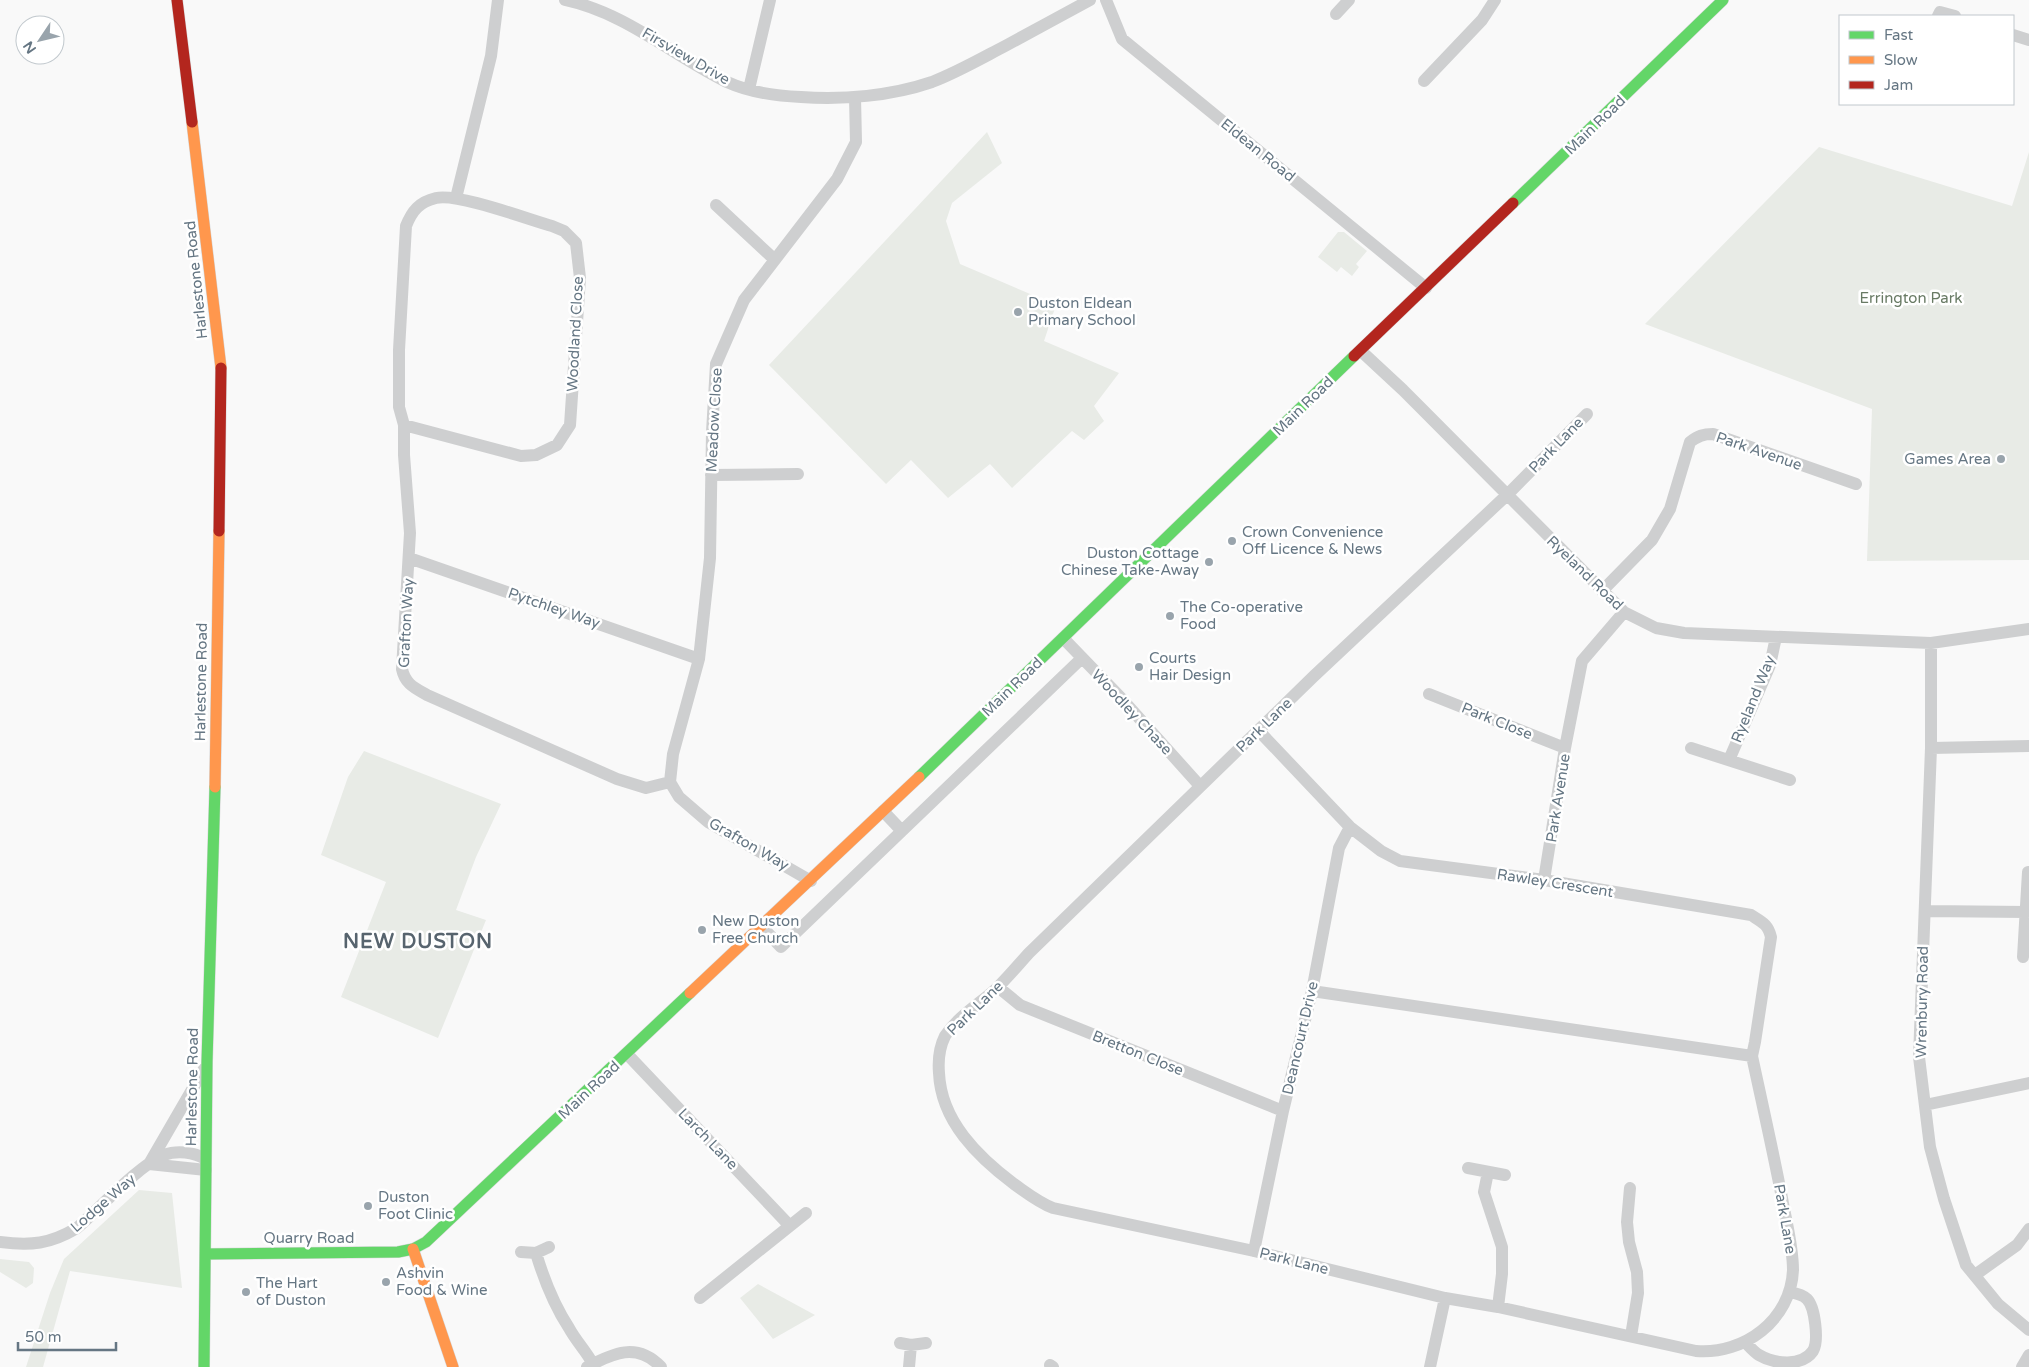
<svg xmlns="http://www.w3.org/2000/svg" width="2029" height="1367" viewBox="0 0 2029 1367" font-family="'Varela Round',sans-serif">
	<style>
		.green { fill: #e8ebe6 }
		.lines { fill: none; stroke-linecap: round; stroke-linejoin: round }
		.fast-casing { stroke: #d5d6d7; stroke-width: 12 }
		.slow-casing { stroke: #d5d6d7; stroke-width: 12 }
		.jam-casing { stroke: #d5d6d7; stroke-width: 12 }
		.street { stroke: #cecfd0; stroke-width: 12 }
		.fast { stroke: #63d668; stroke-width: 11 }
		.slow { stroke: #ff974d; stroke-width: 11 }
		.jam { stroke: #b3261e; stroke-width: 11 }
		.poi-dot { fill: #99a4ac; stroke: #fff; stroke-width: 2 }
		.labels { text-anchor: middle; stroke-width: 5; stroke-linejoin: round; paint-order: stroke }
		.street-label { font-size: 15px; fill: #657683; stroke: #fff }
		.park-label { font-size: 15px; fill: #687a64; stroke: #fff }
		.poi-label { font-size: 15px; fill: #657683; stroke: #fff; text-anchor: start }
		.district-label { font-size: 20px; font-weight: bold; letter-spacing: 1px; fill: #57646e; stroke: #fff }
	</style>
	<rect width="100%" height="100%" fill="#f9f9f9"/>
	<path class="green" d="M987 132 1002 163 952 203 946 221 960 264 1056 305 1044 341 1119 373 1094 406 1104 421 1084 440 1072 431 1012 488 990 464 948 498 911 460 886 484 769 365Z
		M1819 147 2012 206 2029 152V560L1867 561 1872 409 1645 324Z
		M1338 232H1344L1367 251 1356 264 1359 267 1352 276 1341 267 1337 272 1318 257Z
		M364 751 501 804 476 857 456 910 486 920 438 1038 341 997 386 882 321 855 348 777Z
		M139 1190 172 1193 182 1288 70 1271 43 1367H26L50 1293 64 1259Z
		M0 1259 29 1262 34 1268 33 1283 26 1288 0 1272Z
		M758 1284 815 1315 773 1339 740 1298Z"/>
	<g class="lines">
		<g class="fast-casing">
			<path id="fast" d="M1513 203 1723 0
				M919 777 1354 356
				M206 1254 398 1252 413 1249 426 1242 690 993
				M204 1367 207 1062 215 787"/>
		</g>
		<g class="slow-casing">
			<path id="slow" d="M192 122 221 368
				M215 787 219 531
				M690 993 919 777
				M413 1249 453 1367"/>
		</g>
		<g class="jam-casing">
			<path id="jam" d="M177 0 192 122
				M1354 356 1513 203
				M219 531 221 368"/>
		</g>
		<path class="street" d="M565 0C626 13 672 55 727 82 749 92 776 96 801 97 843 100 891 96 932 82 958 72 982 58 1007 45 1035 30 1062 15 1090 0
			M1106 0 1122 39 1426 288
			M1336 14 1349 0
			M1938 16 1940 12 1955 16
			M2013 35 2029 40
			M1424 81 1482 20 1495 0
			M749 89 770 0
			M456 198 491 56 498 0
			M716 205 775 260
			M1361 351 1403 390 1624 612 1656 628 1684 633 1931 643 2029 629
			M1587 414 1507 495 1314 676 1029 953C1019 964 1009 976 998 987 981 1003 958 1016 945 1036 939 1048 938 1061 939 1073 941 1121 978 1157 1014 1184 1027 1193 1038 1202 1053 1208L1254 1251 1445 1298 1498 1307 1696 1351C1744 1355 1791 1320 1793 1270 1793 1246 1786 1221 1782 1198 1773 1151 1762 1103 1752 1056
			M404 425 521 456 536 455 557 445 570 425 580 278 576 243 564 231 552 226C527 219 458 193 436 198 419 202 412 211 406 226L399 350V407L404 425V455L410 533 402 669C405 684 415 688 427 695L617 779 646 788 670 782
			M711 475 798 474
			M409 558 699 659
			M1602 591 1652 540 1670 509 1690 442C1698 436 1703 434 1713 434L1856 484
			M1063 638 1122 699 1200 786
			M1931 643V748L1919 1057 1930 1147 1944 1199 1966 1265 1998 1304 2029 1330
			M1429 694 1565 748
			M1258 730 1350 827 1381 851 1400 861 1544 880 1751 915C1762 922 1768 924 1771 937L1755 1042 1752 1056 1312 991
			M1691 748 1790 780
			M1931 748 2029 746
			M1729 760 1770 665 1776 637
			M670 782 673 754 699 659 710 558 712 432 716 364 744 300 837 179 856 142 855 97
			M670 782 679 797 708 822 811 881
			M883 811 901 830
			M1544 880 1565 748 1582 661 1624 612
			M1925 911 2026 912
			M762 927 781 947 1082 658
			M2023 957 2028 872
			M998 987 1020 1005 1283 1111
			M627 1054 789 1225
			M1925 1105 2029 1083
			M149 1164 204 1069
			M149 1164 206 1170
			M1468 1168 1505 1175
			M1488 1172 1484 1192 1502 1247V1274L1498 1307
			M1630 1188 1627 1222 1629 1242 1637 1272 1638 1293 1631 1336
			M0 1242C31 1246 50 1244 77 1228 98 1210 139 1165 164 1155 177 1150 194 1152 205 1159
			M1254 1251 1283 1111 1312 991 1339 848 1350 827
			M521 1252 536 1253C544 1280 554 1305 569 1328 576 1341 586 1351 593 1364
			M536 1253 549 1247
			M1975 1275 2017 1245 2029 1229
			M700 1298 806 1213
			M1745 1342C1750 1347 1754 1352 1759 1355 1774 1364 1802 1367 1813 1351 1819 1341 1815 1307 1807 1299 1802 1294 1795 1293 1789 1292
			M900 1343 911 1345 926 1343
			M1050 1365 1053 1367
			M587 1367C613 1353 637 1342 661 1367
			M909 1367 911 1345
			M1430 1367 1445 1298
			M2022 1367 2029 1355"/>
		<use href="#fast" class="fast"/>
		<use href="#slow" class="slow"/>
		<use href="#jam" class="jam"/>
	</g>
	<g class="poi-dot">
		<circle cx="1018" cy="312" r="5"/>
		<circle cx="2001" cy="459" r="5"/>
		<circle cx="1232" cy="541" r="5"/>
		<circle cx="1209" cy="562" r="5"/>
		<circle cx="1170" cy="616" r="5"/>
		<circle cx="1139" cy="667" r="5"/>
		<circle cx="702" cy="930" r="5"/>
		<circle cx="368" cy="1206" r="5"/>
		<circle cx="386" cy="1282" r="5"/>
		<circle cx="246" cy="1292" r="5"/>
	</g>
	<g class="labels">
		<g class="street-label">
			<text transform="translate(686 56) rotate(30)" y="5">Firsview Drive</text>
			<text transform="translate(1595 125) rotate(-44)" y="5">Main Road</text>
			<text transform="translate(1258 150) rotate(39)" y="5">Eldean Road</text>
			<text transform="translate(196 280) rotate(-96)" y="5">Harlestone Road</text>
			<text transform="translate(575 334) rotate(-87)" y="5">Woodland Close</text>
			<text transform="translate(1303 406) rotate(-44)" y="5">Main Road</text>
			<text transform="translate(714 420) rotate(-87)" y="5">Meadow Close</text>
			<text transform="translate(1556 445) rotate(-46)" y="5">Park Lane</text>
			<text transform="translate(1759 451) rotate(19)" y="5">Park Avenue</text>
			<text transform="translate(1585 573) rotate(44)" y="5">Ryeland Road</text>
			<text transform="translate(554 608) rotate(19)" y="5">Pytchley Way</text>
			<text transform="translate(406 623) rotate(-87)" y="5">Grafton Way</text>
			<text transform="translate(201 682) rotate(-89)" y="5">Harlestone Road</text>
			<text transform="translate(1012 687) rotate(-44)" y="5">Main Road</text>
			<text transform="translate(1753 699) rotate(-68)" y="5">Ryeland Way</text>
			<text transform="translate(1132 712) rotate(47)" y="5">Woodley Chase</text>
			<text transform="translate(1497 721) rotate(22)" y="5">Park Close</text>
			<text transform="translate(1264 725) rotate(-44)" y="5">Park Lane</text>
			<text transform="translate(1558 798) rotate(-81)" y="5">Park Avenue</text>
			<text transform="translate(749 844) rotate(30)" y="5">Grafton Way</text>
			<text transform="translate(1555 883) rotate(9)" y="5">Rawley Crescent</text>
			<text transform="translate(1922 1002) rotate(-89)" y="5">Wrenbury Road</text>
			<text transform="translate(975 1008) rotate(-44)" y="5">Park Lane</text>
			<text transform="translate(1300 1038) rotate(-77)" y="5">Deancourt Drive</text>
			<text transform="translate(1138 1053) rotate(22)" y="5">Bretton Close</text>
			<text transform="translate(192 1087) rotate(-89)" y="5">Harlestone Road</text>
			<text transform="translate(589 1090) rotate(-43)" y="5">Main Road</text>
			<text transform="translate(708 1139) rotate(46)" y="5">Larch Lane</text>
			<text transform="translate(103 1203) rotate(-41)" y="5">Lodge Way</text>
			<text transform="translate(1785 1219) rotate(80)" y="5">Park Lane</text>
			<text x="309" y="1243">Quarry Road</text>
			<text transform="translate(1294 1261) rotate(14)" y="5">Park Lane</text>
		</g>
		<g class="park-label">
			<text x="1911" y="303">Errington Park</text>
		</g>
		<g class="poi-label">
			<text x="1028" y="308">Duston Eldean<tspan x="1028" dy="17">Primary School</tspan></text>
			<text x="1991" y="464" text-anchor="end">Games Area</text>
			<text x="1242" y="537">Crown Convenience<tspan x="1242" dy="17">Off Licence &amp; News</tspan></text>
			<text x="1199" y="558" text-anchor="end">Duston Cottage<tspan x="1199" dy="17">Chinese Take-Away</tspan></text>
			<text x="1180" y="612">The Co-operative<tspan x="1180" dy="17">Food</tspan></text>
			<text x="1149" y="663">Courts<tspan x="1149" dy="17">Hair Design</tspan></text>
			<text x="712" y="926">New Duston<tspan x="712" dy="17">Free Church</tspan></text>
			<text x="378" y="1202">Duston<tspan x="378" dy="17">Foot Clinic</tspan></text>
			<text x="396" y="1278">Ashvin<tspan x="396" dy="17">Food &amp; Wine</tspan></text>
			<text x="256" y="1288">The Hart<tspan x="256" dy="17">of Duston</tspan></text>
		</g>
		<g class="district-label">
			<text x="418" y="948">NEW DUSTON</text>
		</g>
	</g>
	<rect x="1839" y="15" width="175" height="90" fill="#ffffff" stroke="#c1c8cd"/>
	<rect x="1849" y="31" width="25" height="8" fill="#63d668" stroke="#c1c8cd"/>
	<text x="1884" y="40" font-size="15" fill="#657683">Fast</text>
	<rect x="1849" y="56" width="25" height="8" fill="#ff974d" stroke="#c1c8cd"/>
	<text x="1884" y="65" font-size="15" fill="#657683">Slow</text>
	<rect x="1849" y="81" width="25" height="8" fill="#b3261e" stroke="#c1c8cd"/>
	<text x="1884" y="90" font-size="15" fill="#657683">Jam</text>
	<g transform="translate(40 40) rotate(235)"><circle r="24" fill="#ffffff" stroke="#c1c8cd"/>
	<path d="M0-4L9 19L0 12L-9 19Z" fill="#99a4ac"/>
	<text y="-8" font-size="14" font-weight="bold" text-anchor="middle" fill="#657683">N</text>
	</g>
	<path d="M18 1342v8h98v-8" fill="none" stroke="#657683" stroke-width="2.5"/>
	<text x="25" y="1342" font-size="15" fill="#657683" stroke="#ffffff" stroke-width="4" paint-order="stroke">50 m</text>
</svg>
